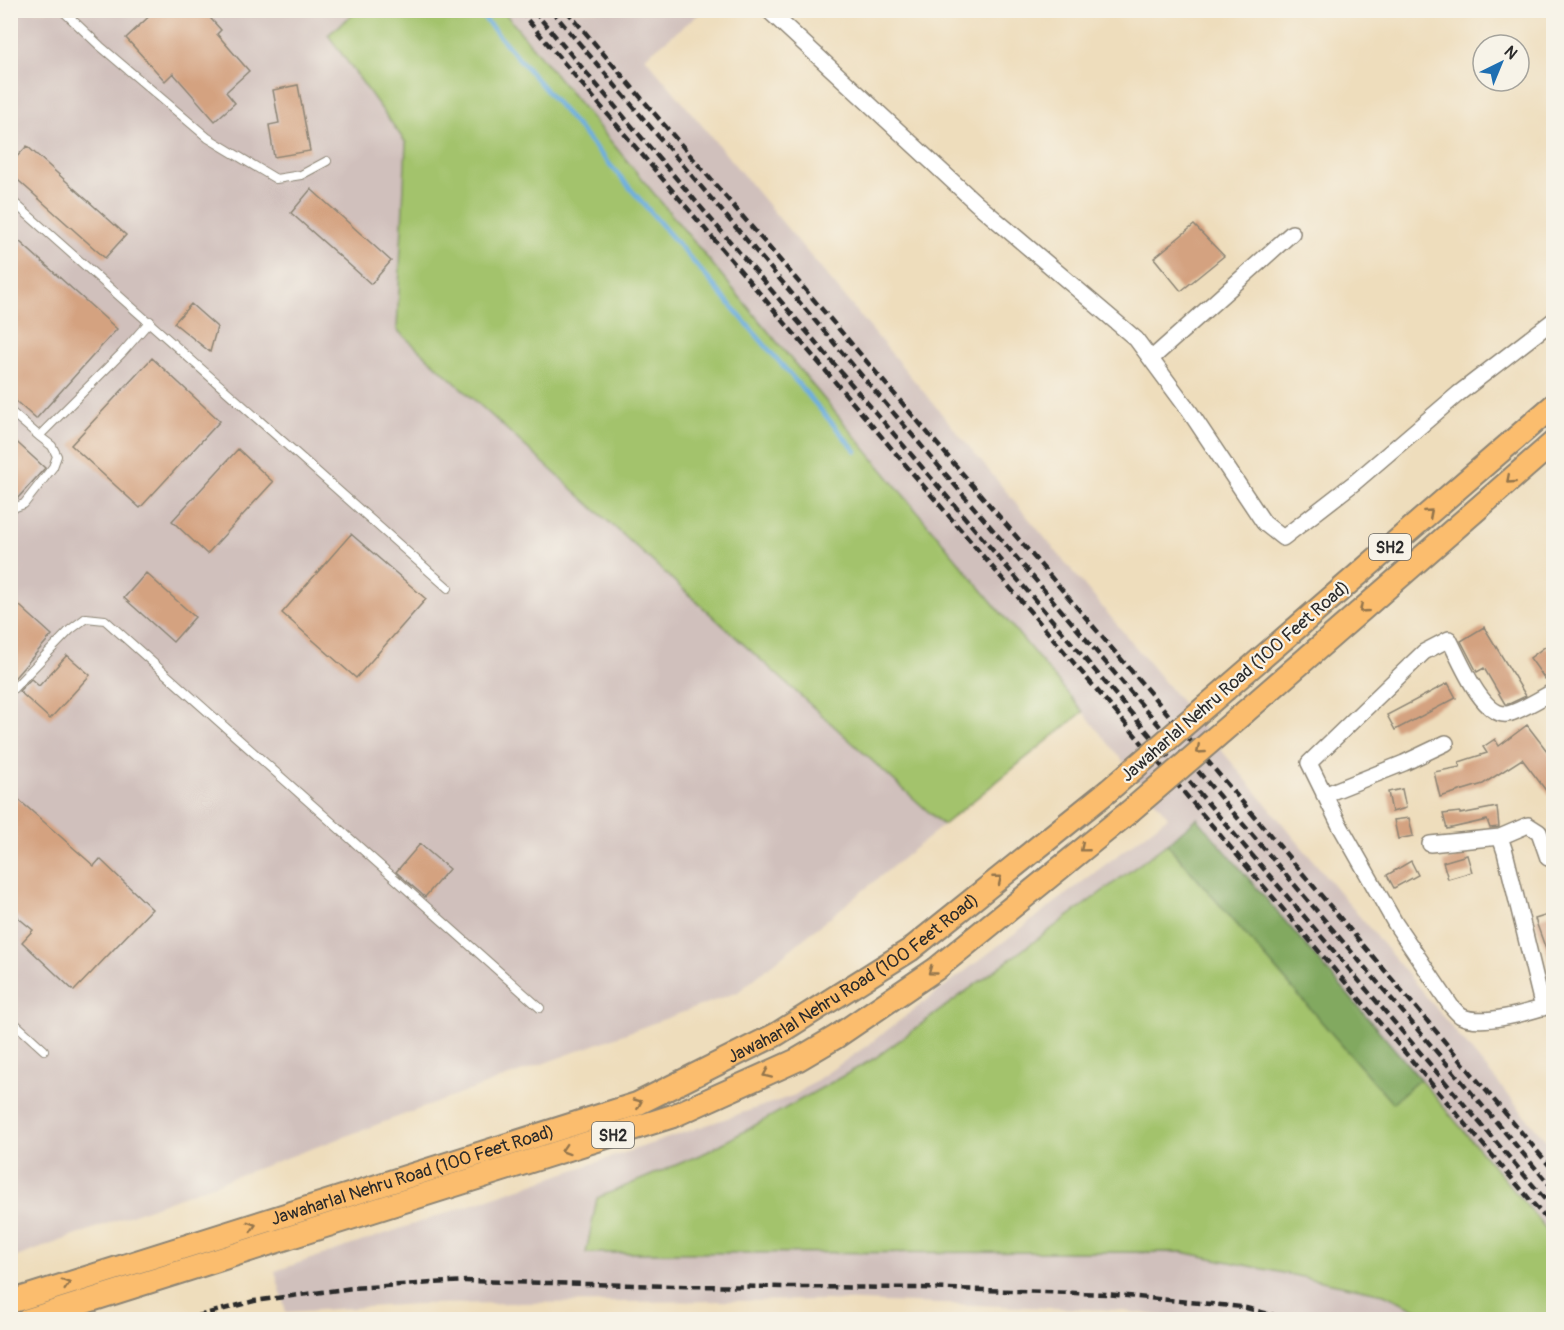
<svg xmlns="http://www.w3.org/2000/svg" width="1564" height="1330" viewBox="0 0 1564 1330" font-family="Pangolin,sans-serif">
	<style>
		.industrial { fill: #d0c0bc }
		.green { fill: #a3c36c; stroke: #67774c; stroke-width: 1.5 }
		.forest { fill: #82a960; stroke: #566a46; stroke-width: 1.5 }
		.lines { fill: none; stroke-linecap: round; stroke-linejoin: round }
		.stream { stroke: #6caee0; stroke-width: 4.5 }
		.building { fill: #d4a280 }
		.lane-casing { stroke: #8c8474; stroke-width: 10 }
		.street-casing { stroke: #8c8474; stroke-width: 18 }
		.primary-casing { stroke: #8c8474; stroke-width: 26 }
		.lane { stroke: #fff; stroke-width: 8 }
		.street { stroke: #fff; stroke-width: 15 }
		.primary { stroke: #fbbd6e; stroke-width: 22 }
		.rail { stroke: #2b2b2b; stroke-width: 4.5; stroke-dasharray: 9 4.5; stroke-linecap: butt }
		.primary-bridge-casing { stroke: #8c8474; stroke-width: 26; stroke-linecap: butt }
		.primary-bridge { stroke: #fbbd6e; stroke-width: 22 }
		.oneway { stroke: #93744c }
		.labels { text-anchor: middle; stroke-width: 4.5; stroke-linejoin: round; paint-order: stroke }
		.shield { fill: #f7f3e8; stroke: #686764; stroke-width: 1.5 }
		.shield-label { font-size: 16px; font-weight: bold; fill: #2b2b2b }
		.street-label { font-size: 18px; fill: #2b2b2b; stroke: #f7f3e8 }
	</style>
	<rect width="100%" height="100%" fill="#f7f3e8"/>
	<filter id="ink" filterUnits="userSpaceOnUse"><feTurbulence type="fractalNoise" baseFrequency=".0167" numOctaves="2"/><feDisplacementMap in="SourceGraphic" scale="12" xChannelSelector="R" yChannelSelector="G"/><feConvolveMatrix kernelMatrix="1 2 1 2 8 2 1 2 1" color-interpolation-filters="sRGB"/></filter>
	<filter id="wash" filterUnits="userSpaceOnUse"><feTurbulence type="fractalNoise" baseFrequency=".008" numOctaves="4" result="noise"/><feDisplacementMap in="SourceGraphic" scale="24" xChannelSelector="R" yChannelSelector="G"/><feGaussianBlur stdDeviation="1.35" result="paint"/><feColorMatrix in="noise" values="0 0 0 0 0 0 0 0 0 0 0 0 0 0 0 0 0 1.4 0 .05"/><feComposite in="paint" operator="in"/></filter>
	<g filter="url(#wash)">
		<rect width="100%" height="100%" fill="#eeddbc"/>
		<path class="industrial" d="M11 11H703L645 57 1553 1149V1319L1197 1320 1115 1310 827 1300 417 1304 286 1312 275 1271 795 1095 865 1047 1168 817 1083 712 738 992 11 1259Z"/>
		<path class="green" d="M357 11H503L1083 712 943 825 397 330 406 143 328 35Z
			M1167 844 1392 1102 1420 1079 1553 1237V1319H1437L1384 1294 1182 1252 586 1253 597 1198 707 1152 875 1058Z"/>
		<path class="forest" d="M1197 818 1420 1079 1392 1103 1167 844Z"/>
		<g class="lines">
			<path class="stream" d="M477 10 856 451"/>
		</g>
		<g id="blocks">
			<path class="building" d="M156 10H203L221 30 217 34 249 71 226 92 235 103 215 121 173 73 165 81 126 38Z
				M298 85 310 151 274 157 269 125 279 123 273 90Z
				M27 146 126 235 105 258 10 173V164Z
				M311 189 391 261 371 284 291 213Z
				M1194 225 1224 256 1181 291 1154 258Z
				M10 233 117 329 36 419 10 396Z
				M191 304 217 327 210 352 174 323Z
				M152 358 220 421 140 508 71 445Z
				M10 436 45 468 16 500 10 502Z
				M238 449 273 482 207 554 172 521Z
				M351 534 426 599 356 678 282 613Z
				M146 573 195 617 173 642 124 598Z
				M10 597 52 635 10 683Z
				M1484 627 1526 696 1509 704H1505L1484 668 1477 672 1461 641Z
				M1546 646 1554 656V674L1545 679 1530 658Z
				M67 655 90 675 50 719 19 691 31 679 39 686Z
				M1448 683 1456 698 1395 730 1387 715Z
				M1527 725 1554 760V801L1522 759 1483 784 1440 797 1434 772 1460 767 1459 762 1487 753 1483 747 1495 739 1499 746Z
				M1402 789 1406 808 1392 812 1388 792Z
				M10 792 94 866 100 859 152 909 74 991 22 942 33 930 10 911Z
				M1497 807 1499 827 1490 828 1487 820 1447 829 1443 814 1460 812V814Z
				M1409 818 1413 836 1398 839 1394 820Z
				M420 844 449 869 425 897 396 872Z
				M1467 855 1472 872 1448 879 1443 862Z
				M1411 861 1418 875 1394 888 1387 875Z
				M1554 913V965L1552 966 1535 919Z"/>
		</g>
	</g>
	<g filter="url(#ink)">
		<use href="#blocks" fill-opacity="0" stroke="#8c8474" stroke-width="1.5"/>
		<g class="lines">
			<g class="lane-casing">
				<path id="lane" d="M62 10 100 46 208 138 276 179 301 175 327 161
					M10 199 448 588
					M10 411 39 436 122 353 150 321
					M10 509 24 504 53 467 57 456 52 446 39 436
					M10 692 70 630 86 618 105 620 540 1008
					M10 1019 44 1050"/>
			</g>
			<g class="street-casing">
				<path id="street" d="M768 10 976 203 1136 339 1190 412 1264 523 1283 538 1354 483 1458 394 1554 320
					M1151 359 1292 233
					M1554 691C1543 697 1517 713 1507 714 1482 717 1459 658 1449 639L1424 652 1309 763 1339 824 1395 923 1451 1006C1454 1009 1458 1014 1461 1016 1481 1027 1533 1011 1554 1004
					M1324 795 1404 763 1446 743
					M1500 837 1528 825 1539 832 1548 858
					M1430 844 1500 837 1505 852 1543 1008"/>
			</g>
			<g class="primary-casing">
				<g id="primary">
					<path d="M1226 689 1554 405"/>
					<path d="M1245 712 1554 442"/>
					<path id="s1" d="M10 1302 637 1104 777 1034 910 950 1108 791"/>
					<path d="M28 1320 673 1116 797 1060 836 1037 936 969 1129 812"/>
				</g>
			</g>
			<use href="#lane" class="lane"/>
			<use href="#street" class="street"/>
			<use href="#primary" class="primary"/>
			<path class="rail" d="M519 10 1554 1228
				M533 10 1554 1210
				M551 10 1554 1190
				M566 10 1151 694 1554 1171
				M183 1320 254 1301 353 1288 465 1281 672 1286 922 1288 1106 1294 1242 1307 1293 1320"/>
			<g class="primary-bridge-casing">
				<path id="primary-bridge" d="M1108 791 1226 689
					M1129 812 1245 712"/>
			</g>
			<use href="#primary-bridge" class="primary-bridge"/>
		</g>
		<defs><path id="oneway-chevron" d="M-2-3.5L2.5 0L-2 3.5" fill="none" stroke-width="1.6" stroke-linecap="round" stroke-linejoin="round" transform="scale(1.5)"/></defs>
		<g class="oneway">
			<use href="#oneway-chevron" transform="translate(1510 480) rotate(139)"/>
			<use href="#oneway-chevron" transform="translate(1429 513) rotate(-41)"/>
			<use href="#oneway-chevron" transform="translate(1363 609) rotate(139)"/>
			<use href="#oneway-chevron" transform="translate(1200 750) rotate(139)"/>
			<use href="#oneway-chevron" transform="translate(1084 848) rotate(141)"/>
			<use href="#oneway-chevron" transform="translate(998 879) rotate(-39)"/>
			<use href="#oneway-chevron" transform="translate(932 971) rotate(144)"/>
			<use href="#oneway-chevron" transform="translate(767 1074) rotate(156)"/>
			<use href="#oneway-chevron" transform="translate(638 1103) rotate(-23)"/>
			<use href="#oneway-chevron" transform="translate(565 1150) rotate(162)"/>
			<use href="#oneway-chevron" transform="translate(252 1226) rotate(-17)"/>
			<use href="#oneway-chevron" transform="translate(66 1284) rotate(-17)"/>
		</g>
	</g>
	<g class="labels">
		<g class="shield">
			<rect x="1369" y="534" width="42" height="26" rx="4.5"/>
			<rect x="592" y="1122" width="42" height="26" rx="4.5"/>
		</g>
		<g class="shield-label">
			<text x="1390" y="553">SH2</text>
			<text x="613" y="1141">SH2</text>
		</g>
		<g class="street-label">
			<text transform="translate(1235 681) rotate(-41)" y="6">Jawaharlal Nehru Road (100 Feet Road)</text>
			<text dy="6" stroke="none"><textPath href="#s1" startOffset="908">Jawaharlal Nehru Road (100 Feet Road)</textPath></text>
			<text dy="6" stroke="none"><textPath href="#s1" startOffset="422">Jawaharlal Nehru Road (100 Feet Road)</textPath></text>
		</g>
	</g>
	<rect width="1564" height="1330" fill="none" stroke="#f7f3e8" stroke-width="36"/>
	<g transform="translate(1501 63) rotate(43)"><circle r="28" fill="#f7f3e8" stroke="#a5a39c" stroke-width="1.5"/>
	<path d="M0-4.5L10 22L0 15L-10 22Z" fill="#1f6fb2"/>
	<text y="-9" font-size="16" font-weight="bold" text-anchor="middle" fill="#2b2b2b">N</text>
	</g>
</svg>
